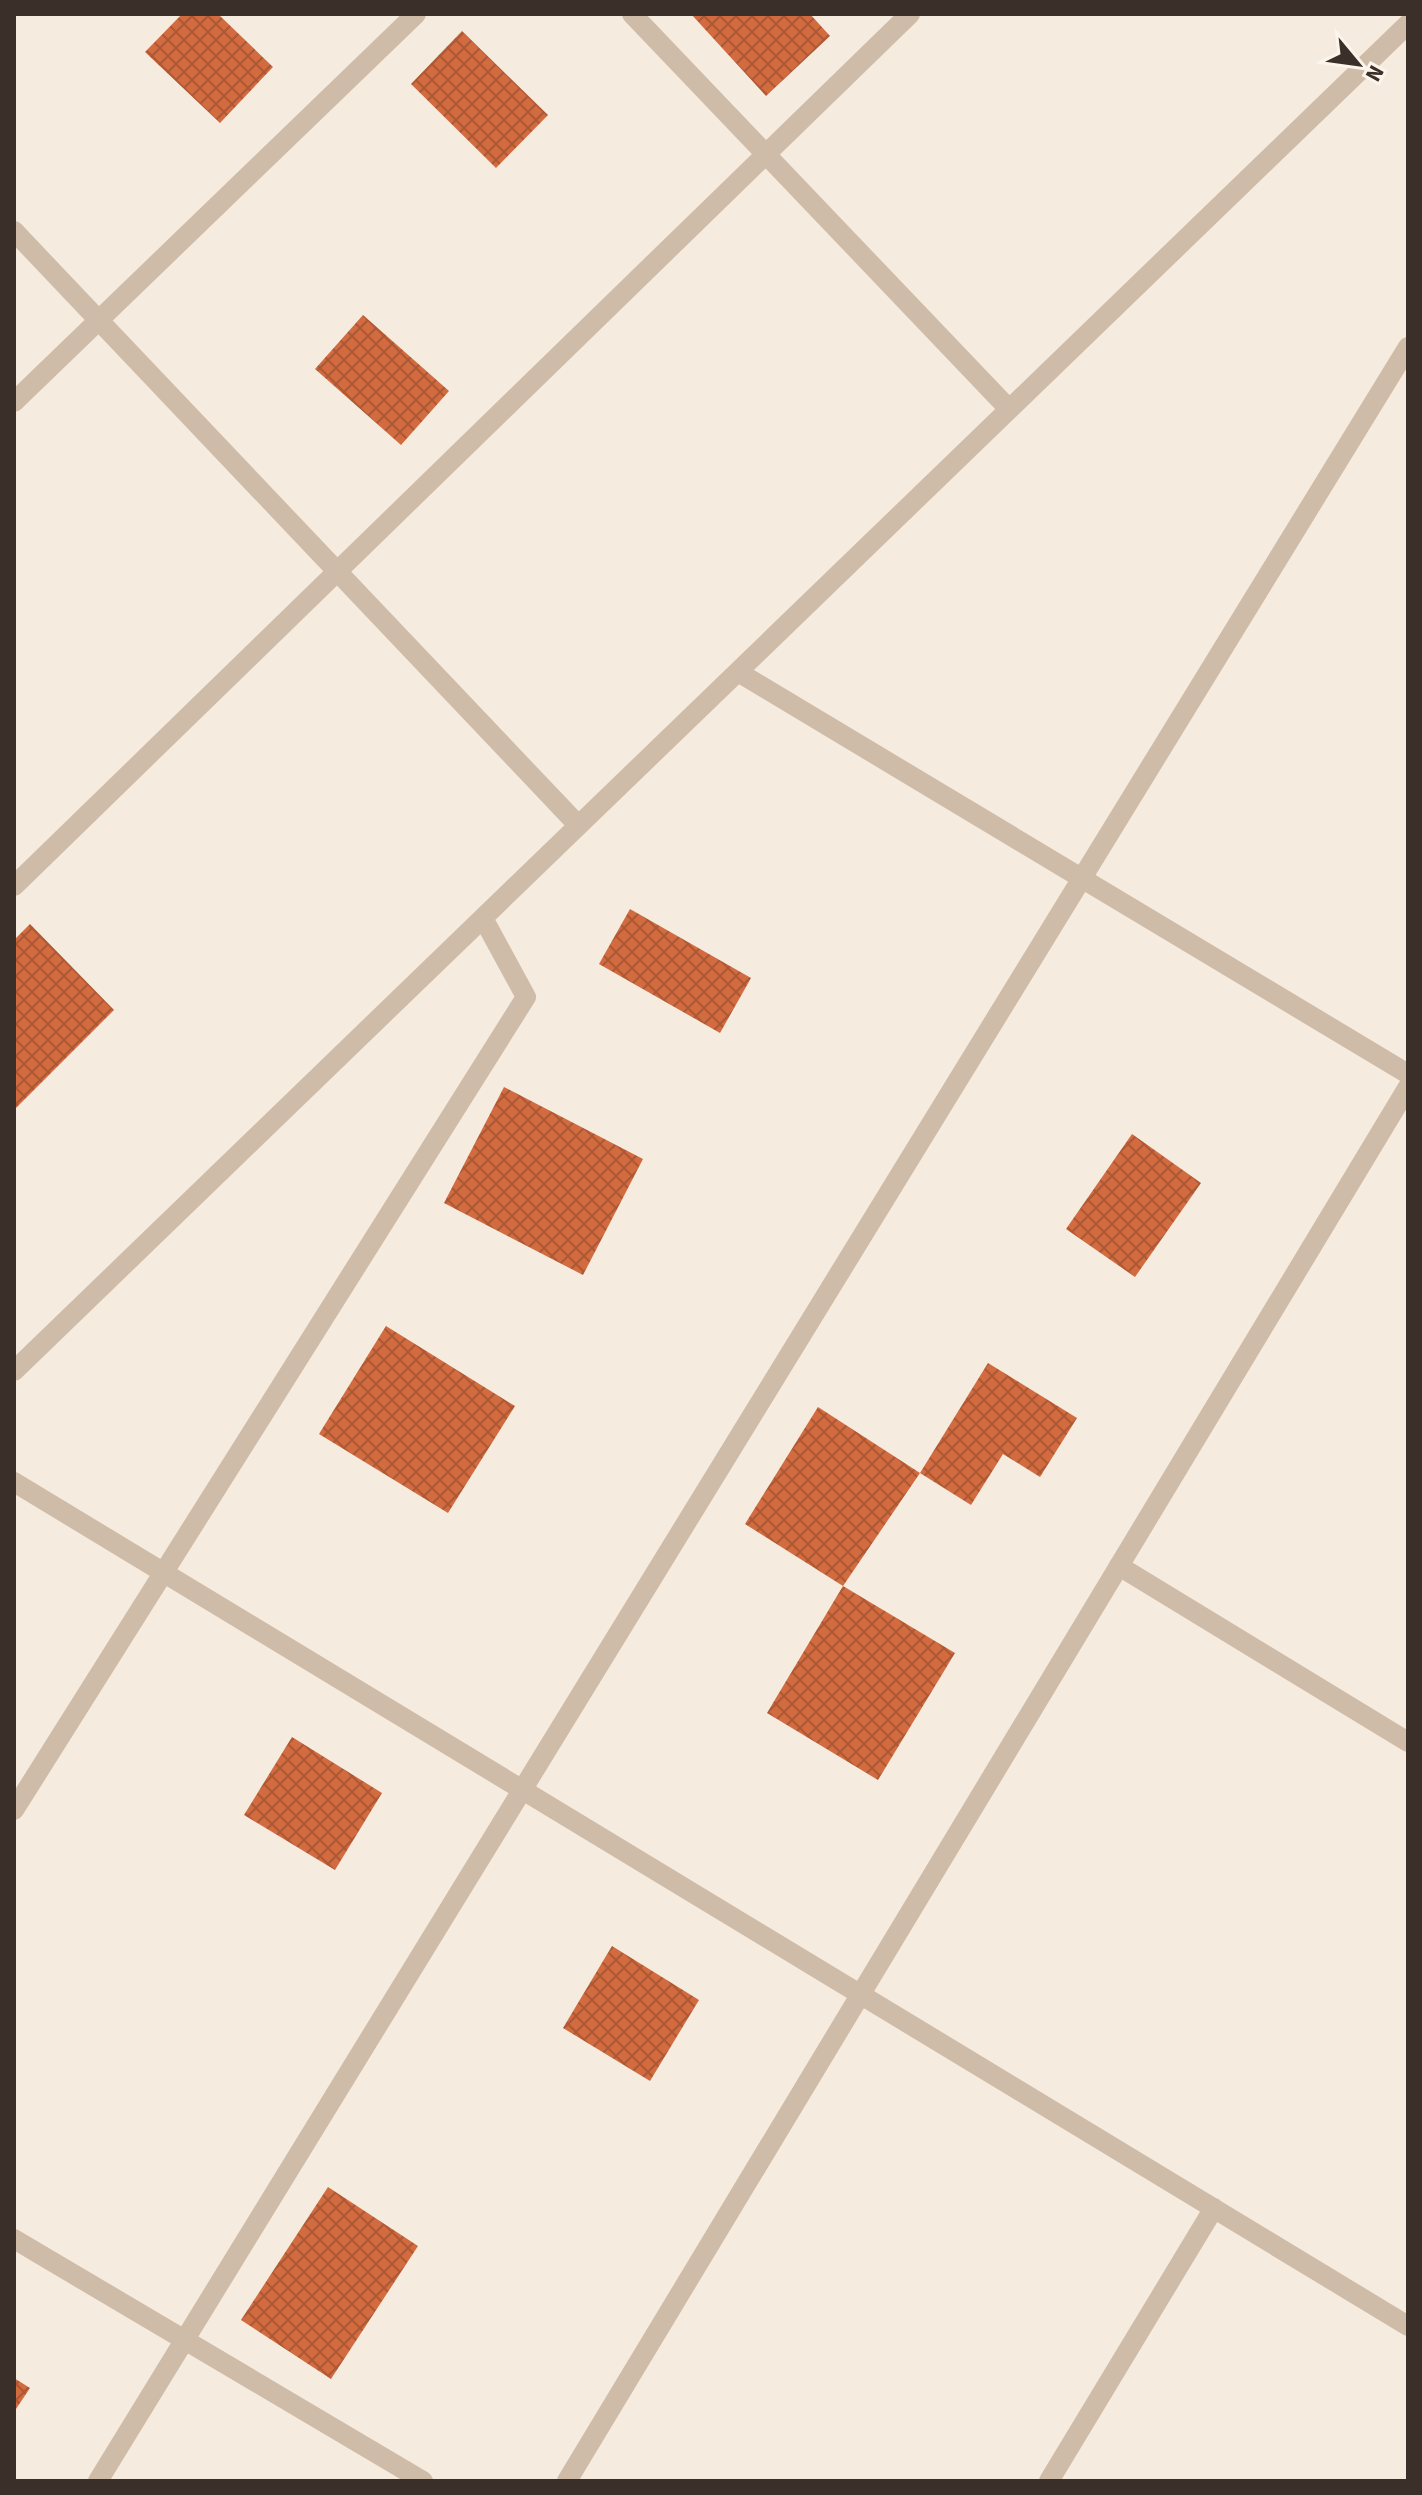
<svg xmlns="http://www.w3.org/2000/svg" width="1422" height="2495" viewBox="0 0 1422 2495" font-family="'Source Sans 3',sans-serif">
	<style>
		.building { fill: url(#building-cross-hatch) }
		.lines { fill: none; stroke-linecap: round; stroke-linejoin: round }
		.minor { stroke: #cfbca8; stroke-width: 20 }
		.tertiary { stroke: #cfbca8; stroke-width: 20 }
	</style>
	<defs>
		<pattern id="building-cross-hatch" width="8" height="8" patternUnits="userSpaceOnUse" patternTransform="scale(2)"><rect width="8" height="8" fill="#d26b3f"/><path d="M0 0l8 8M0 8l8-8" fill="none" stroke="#ac5835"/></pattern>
	</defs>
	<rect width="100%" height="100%" fill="#f5ebde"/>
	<path class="building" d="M182 14H218L273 67 220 123 145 52Z
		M691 14H810L830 36 766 96Z
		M462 31 548 115 496 168 411 84Z
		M363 315 449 391 401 445 315 369Z
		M630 909 751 978 720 1033 599 964Z
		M30 924 114 1010 14 1110V940Z
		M504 1087 643 1159 583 1275 444 1203Z
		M1132 1134 1201 1183 1135 1277 1066 1229Z
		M386 1326 515 1406 448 1513 319 1434Z
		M988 1363 1077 1418 1040 1477 1003 1454 971 1505 920 1473Z
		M818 1407 920 1473 843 1586 745 1524Z
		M843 1586 955 1653 878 1780 767 1713Z
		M292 1737 382 1793 335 1870 244 1815Z
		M612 1946 699 2000 650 2081 563 2028Z
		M328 2187 418 2246 331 2379 241 2320Z
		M14 2378 30 2388 14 2412Z"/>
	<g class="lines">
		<path class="minor" d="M632 14 1009 409
			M14 231 578 825
			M14 402 416 14
			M738 672 1408 1074
			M14 886 910 14
			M14 1371 1408 24
			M14 1482 1408 2326
			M1119 1566 1408 1742
			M14 1810 526 997 483 918
			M14 2239 423 2481
			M98 2481 1408 347
			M1049 2481 1214 2208"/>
		<path class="tertiary" d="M567 2481 1408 1087"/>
	</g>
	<rect width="1422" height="2495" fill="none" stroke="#3b3029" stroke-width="32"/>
	<g transform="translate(1358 64) rotate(119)" stroke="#fcf5eb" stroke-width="6" paint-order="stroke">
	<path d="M0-6L14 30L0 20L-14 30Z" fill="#3b3029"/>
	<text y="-12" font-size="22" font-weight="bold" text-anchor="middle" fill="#3b3029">N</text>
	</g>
</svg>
